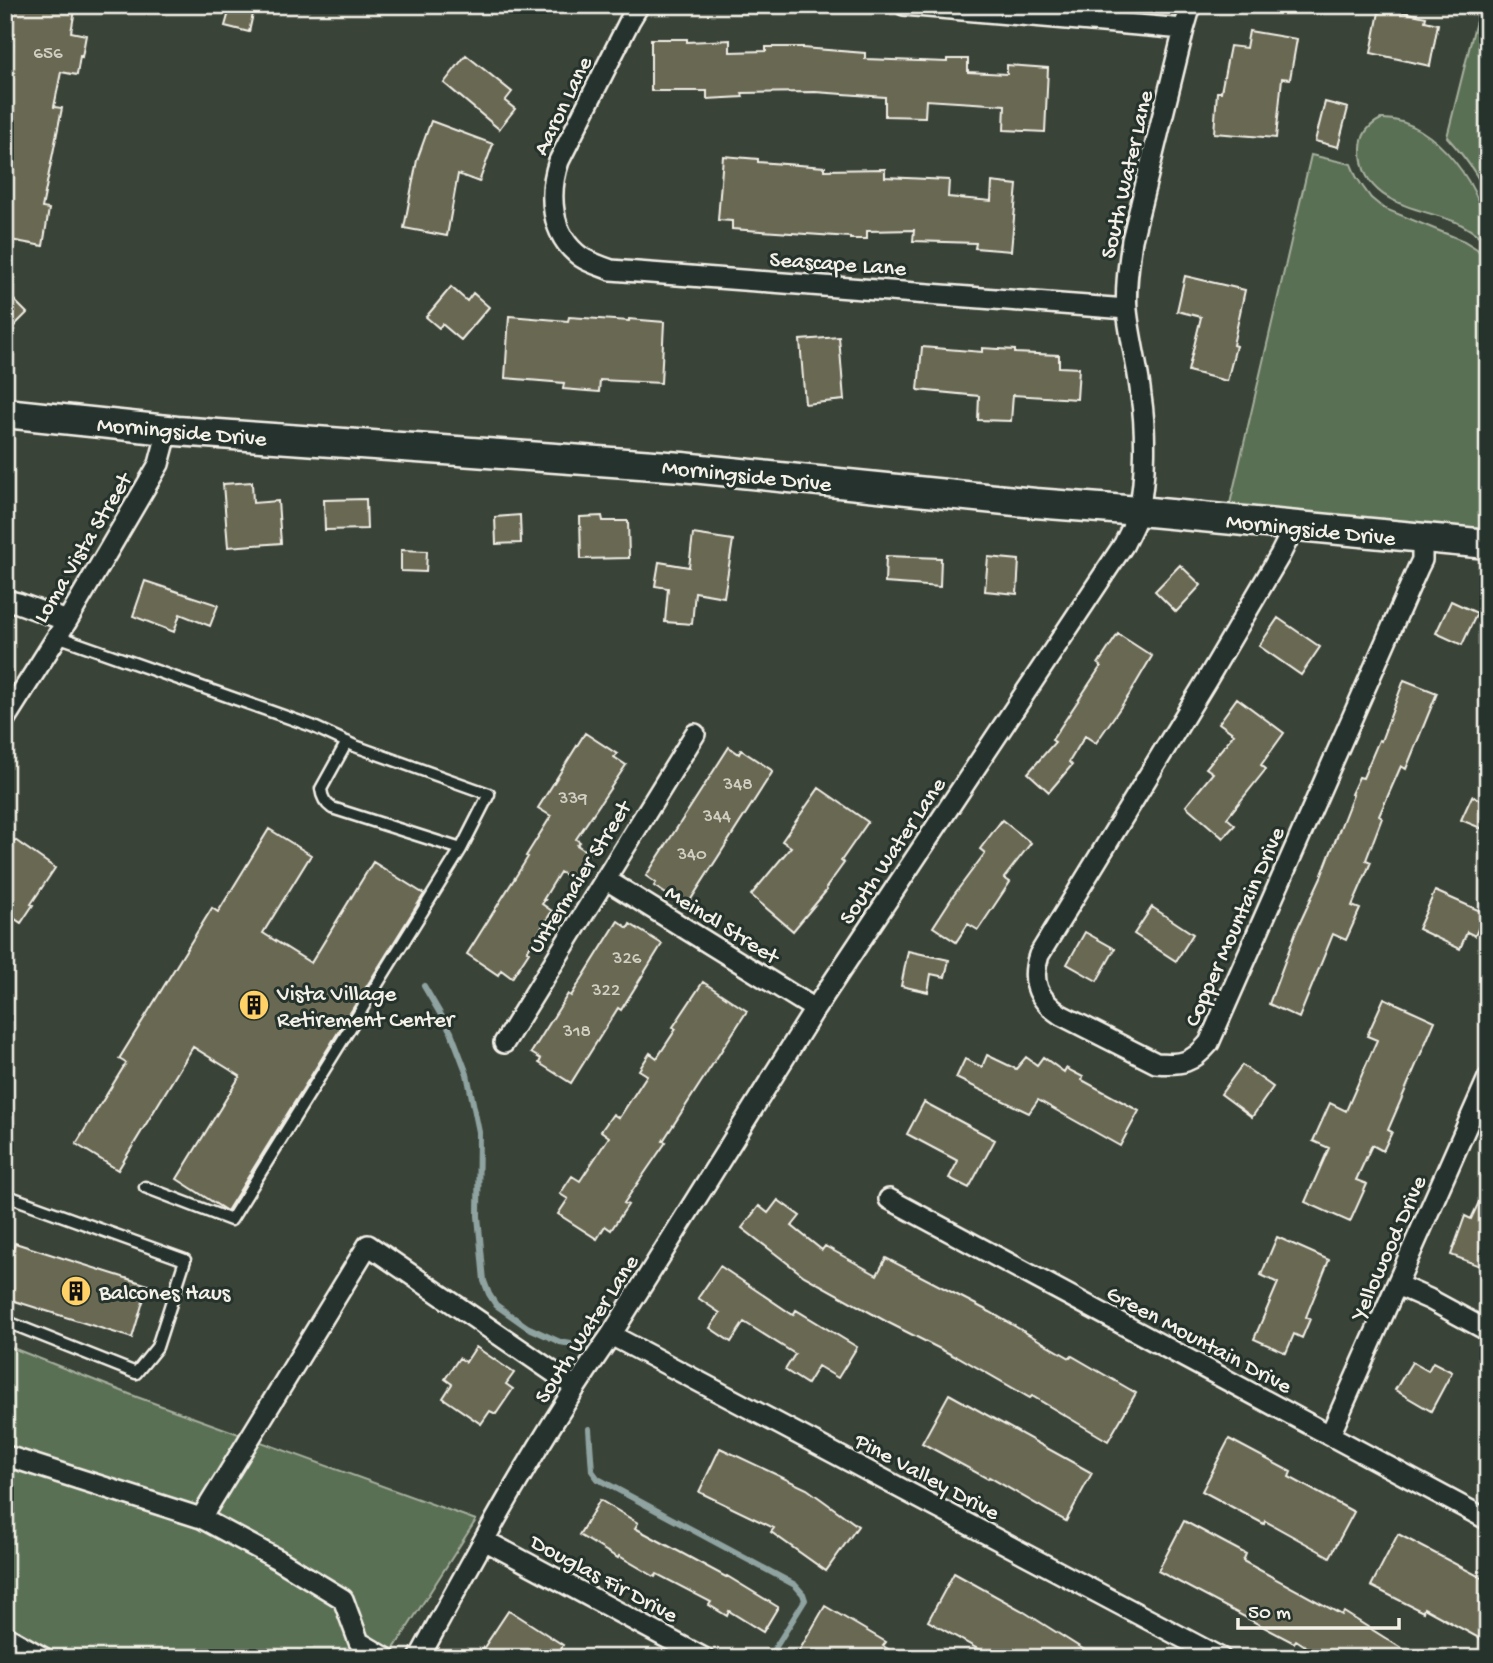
<svg xmlns="http://www.w3.org/2000/svg" width="1493" height="1663" viewBox="0 0 1493 1663" font-family="'Gochi Hand',sans-serif">
	<style>
		.green { fill: #5a7054; stroke: #a7b09e; stroke-width: 2 }
		.lines { fill: none; stroke-linecap: round; stroke-linejoin: round }
		.stream { stroke: #8fa3a1; stroke-width: 6 }
		.building { fill: #686752; stroke: #f4f1e8; stroke-width: 2 }
		.lane-casing { stroke: #f4f1e8; stroke-width: 15 }
		.street-casing { stroke: #f4f1e8; stroke-width: 24 }
		.secondary-casing { stroke: #f4f1e8; stroke-width: 33 }
		.lane { stroke: #26332d; stroke-width: 10 }
		.street { stroke: #26332d; stroke-width: 19 }
		.secondary { stroke: #26332d; stroke-width: 28 }
		.labels { text-anchor: middle; stroke-width: 6; stroke-linejoin: round; paint-order: stroke }
		.number-label { font-size: 19px; fill: #d1cec2 }
		.street-label { font-size: 23px; fill: #f4f1e8; stroke: #26332d }
		.poi-label { font-size: 23px; fill: #f4f1e8; stroke: #26332d; text-anchor: start }
	</style>
	<rect width="100%" height="100%" fill="#3a4338"/>
	<filter id="ink" filterUnits="userSpaceOnUse"><feTurbulence type="fractalNoise" baseFrequency=".0143" numOctaves="2"/><feDisplacementMap in="SourceGraphic" scale="14" xChannelSelector="R" yChannelSelector="G"/><feConvolveMatrix kernelMatrix="1 2 1 2 8 2 1 2 1" color-interpolation-filters="sRGB"/></filter>
	<g filter="url(#ink)">
		<path class="green" d="M1480 5H1488V198C1478 174 1464 156 1447 137Z
			M1381 119C1435 117 1488 193 1488 243 1478 235 1468 227 1456 222 1417 207 1360 204 1361 149 1361 135 1369 125 1381 119Z
			M1311 155 1351 164 1356 176 1363 187 1371 198 1383 208 1464 241 1477 249 1488 262V529L1229 508Z
			M5 1345 137 1397 476 1520 388 1658H5Z"/>
		<g class="lines">
			<path class="stream" d="M424 986 451 1032 467 1074 479 1132 478 1216 484 1281 489 1294 496 1305 527 1327 560 1342 571 1344
				M589 1429 592 1471 598 1479 795 1585 803 1594 805 1600 769 1658"/>
		</g>
		<path class="building" d="M15 5H76L71 32 86 35 82 57 80 56 77 75 61 72 54 107 62 108 42 208 49 209 43 246 5 239V95L13 45 7 44Z
			M231 5H255L249 32 225 26Z
			M1380 7 1426 17 1425 21 1438 24 1430 66 1371 53Z
			M1249 31 1297 39 1290 79 1282 78 1276 138 1214 133 1217 92H1221L1230 46 1246 48Z
			M651 39H687V42L730 40V52L766 51V47H803V48L865 53V59L947 62V59H968V72L1007 74V65L1048 68 1045 132 1004 130 1005 105 926 100 925 117 885 116V97L815 92 742 93 743 97 707 99V91H651Z
			M466 55 512 92 505 101 515 109 499 129 444 83Z
			M1325 102 1348 108 1338 147 1315 141Z
			M431 121 493 144 479 182 458 174 447 236 404 228 417 160Z
			M723 156 758 159V162L825 167V170L885 169V177L949 180 948 197 991 201 992 182 1017 185 1011 251 975 248 976 243 913 241 914 230 867 231V239H850V237L732 229V221L718 220Z
			M1185 276 1245 290 1233 345 1236 346 1227 381 1188 371 1201 317 1177 311Z
			M451 287 467 301 473 293 489 307 461 340 442 324 439 328 426 317Z
			M5 291 27 313 5 335Z
			M509 316 568 321 569 317 629 321V319L664 322 661 383 600 380 599 392 563 389 564 383 505 378Z
			M839 337 844 400 805 404 800 340Z
			M922 347 982 352V348L1015 350V353L1059 355V367L1079 368 1077 399 1013 395 1011 421 978 420 979 396 918 390Z
			M252 482 253 503 278 501 281 543 228 547 223 484Z
			M366 499 367 529 325 530 324 500Z
			M520 515 521 543 496 544 495 517Z
			M602 516 603 521H628L629 558 581 559 580 517Z
			M693 534 733 540 724 597 695 592 692 624 665 622 668 588 655 586 659 562 689 567Z
			M401 550 427 551 426 572 401 571Z
			M886 556 941 558 940 587 885 583Z
			M988 557 1019 560 1017 594 985 591Z
			M1180 565 1201 585 1176 612 1155 591Z
			M145 581 218 605 210 626 180 614 174 632 133 616Z
			M1451 601 1477 613 1462 645 1436 633Z
			M1278 618 1320 647 1301 675 1259 646Z
			M1118 634 1152 656 1129 695 1096 743 1085 736 1069 762 1072 765 1049 792 1028 773 1055 742 1052 740 1101 666 1098 664Z
			M1404 680 1437 693 1406 769 1401 766 1379 816 1382 818 1366 860 1371 862 1352 906 1360 909 1346 940 1333 934 1299 1018 1269 1004 1297 929 1321 877 1353 795 1351 794 1359 777 1363 778 1379 740 1381 741Z
			M1237 698 1284 733 1261 765 1266 769 1227 818 1235 825 1223 838 1186 806 1213 773 1206 768 1234 734 1219 723Z
			M585 733 617 754 614 757 626 765 576 839 580 842 577 845 589 853 572 879 560 872 543 900H545L542 904 552 911 527 951 529 952 512 978 501 970 498 975 467 954 528 857 526 856 551 816 538 808Z
			M729 747 739 754 741 750 773 771 686 907 654 886 656 883 646 876Z
			M819 788 868 822 841 861 844 863 826 888 827 890 793 931 751 895 791 847 782 841Z
			M1472 796 1488 803V831L1461 820Z
			M1002 820 1031 843 1004 878 1010 882 978 930 968 924 956 942 933 927 953 896 985 853 980 849Z
			M269 829 311 855 263 933 311 963 373 862 424 894 227 1211 177 1179 240 1076 193 1047 118 1170 76 1144 126 1063 119 1059 212 908 218 912Z
			M15 840 55 868 31 904 33 905 21 923 5 912V855Z
			M1435 891 1485 913 1475 936 1467 932 1460 949 1418 929Z
			M1152 907 1193 934 1176 961 1134 934Z
			M618 921 628 928 630 924 662 944 621 1010 618 1008 571 1083 539 1063 541 1059 531 1053 568 994 571 996Z
			M1085 932 1115 949 1097 981 1067 964Z
			M908 951 949 960 945 977 931 974 928 992 901 986Z
			M703 982 747 1011 663 1141 666 1142 624 1203 628 1205 611 1230 605 1226 597 1239 558 1214 568 1199 560 1194 572 1176 580 1181 609 1137 601 1131 613 1114 619 1118 647 1075 639 1070 650 1053 657 1058 676 1029 673 1027Z
			M1384 998 1435 1021 1388 1130 1392 1132 1383 1151 1372 1145 1356 1180 1367 1184 1350 1222 1305 1202 1329 1148 1313 1141 1330 1103 1346 1111 1377 1040 1367 1036Z
			M987 1055 1016 1069 1026 1057 1037 1065 1043 1057 1064 1072 1066 1068 1083 1077 1082 1080 1139 1111 1120 1146 1038 1100 1029 1113 956 1078 965 1059 982 1067Z
			M1242 1065 1273 1087 1252 1117 1221 1094Z
			M924 1102 995 1140 969 1188 949 1178 958 1161 907 1134Z
			M1488 1183V1269L1451 1255 1465 1216 1471 1219Z
			M778 1200 800 1216 792 1226 822 1250 825 1246 877 1275 886 1258 990 1312 1070 1358 1072 1356 1136 1393 1108 1441 1032 1396 1030 1398 957 1356 956 1357 889 1323 804 1276 742 1228 759 1206 768 1213Z
			M1277 1237 1329 1260 1306 1317 1310 1319 1302 1338 1294 1334 1286 1353 1254 1339 1278 1283 1261 1275Z
			M15 1243 148 1285 132 1338 5 1298V1251L12 1253Z
			M720 1266 793 1315 796 1310 857 1347 838 1378 818 1366 807 1384 785 1370 795 1354 744 1322 731 1342 710 1328 720 1313 698 1298Z
			M476 1347 514 1373 506 1384 513 1389 496 1414 490 1411 481 1424 443 1398 452 1384 445 1379 459 1358 466 1362Z
			M1412 1362 1428 1371 1433 1362 1452 1372 1431 1411 1395 1390Z
			M949 1394 1092 1473 1066 1521 989 1477 988 1479 922 1443Z
			M1229 1439 1291 1472 1289 1477 1354 1512 1330 1557 1265 1521 1264 1524 1202 1491Z
			M720 1448 807 1489 858 1526 826 1571 771 1532 774 1528 699 1492Z
			M600 1500 638 1523 635 1528 726 1577 727 1576 778 1607 763 1632 729 1611 727 1616 709 1605 711 1602 657 1574 655 1577 619 1556 618 1558 579 1535Z
			M1184 1521 1246 1554 1243 1561 1342 1615 1344 1612 1417 1658H1324L1296 1640 1294 1643 1158 1571Z
			M1398 1534 1488 1581V1643L1424 1608 1423 1612 1371 1586Z
			M954 1573 1021 1610 1097 1658H994L928 1621Z
			M825 1606 886 1642 883 1646 904 1658H795Z
			M509 1610 563 1645 555 1658H477Z"/>
		<g class="lines">
			<g class="lane-casing">
				<path id="lane" d="M57 636 312 726 355 746 489 794 461 849 231 1220 145 1187
					M347 742 321 789C322 798 325 803 332 808L461 849
					M5 1195 185 1260 157 1347 136 1373 5 1321"/>
			</g>
			<g class="street-casing">
				<path id="street" d="M639 5 630 20 559 161C548 193 550 235 581 257 590 263 601 266 611 270L1127 309
					M904 5 1184 29
					M1290 525 1288 539 1280 555 1208 678 1039 955C1030 981 1038 1000 1061 1015L1156 1063C1182 1065 1192 1063 1209 1043L1418 568 1422 560V539
					M5 600 18 603 67 621
					M5 719 67 621 159 464 168 430
					M605 879 815 1009
					M504 1043 695 734
					M889 1199 1488 1520
					M1397 1285 1429 1299 1488 1331
					M611 1335 1221 1658
					M1330 1435 1488 1078
					M5 1462 10 1457 201 1518 279 1560 343 1599 359 1642 386 1658
					M201 1518 368 1245 575 1387
					M484 1540 704 1658
					M5 1636 44 1658
					M419 1658C479 1548 539 1437 611 1335L815 1009 1124 544C1129 533 1136 522 1139 510 1146 478 1146 428 1141 396 1138 367 1130 339 1127 310 1125 287 1129 263 1132 240L1184 29 1191 5"/>
			</g>
			<g class="secondary-casing">
				<path id="secondary" d="M5 413 177 431 682 467 1035 503 1139 511 1488 544"/>
			</g>
			<use href="#lane" class="lane"/>
			<use href="#street" class="street"/>
			<use href="#secondary" class="secondary"/>
		</g>
	</g>
	<defs>
		<g id="building-disc" transform="scale(1.575)"><circle r="9.5" fill="#ffd166" stroke="#26332d"/><path d="M-4-6H4V6H1V3H-1V6H-4ZM-2.5-4.3h1.7v1.8h-1.7ZM.8-4.3h1.7v1.8H.8ZM-2.5-1h1.7V.8h-1.7ZM.8-1h1.7V.8H.8Z" fill="#111"/></g>
	</defs>
	<g fill-rule="evenodd">
		<use href="#building-disc" x="254" y="1005"/>
		<use href="#building-disc" x="76" y="1291"/>
	</g>
	<g class="labels">
		<g class="number-label">
			<text x="48" y="58">656</text>
			<text x="738" y="789">348</text>
			<text x="573" y="803">339</text>
			<text x="717" y="821">344</text>
			<text x="692" y="859">340</text>
			<text x="627" y="963">326</text>
			<text x="606" y="995">322</text>
			<text x="577" y="1036">318</text>
		</g>
		<g class="street-label">
			<text transform="translate(561 105) rotate(-64)" y="8">Aaron Lane</text>
			<text transform="translate(1125 174) rotate(-77)" y="8">South Water Lane</text>
			<text transform="translate(838 262) rotate(4)" y="8">Seascape Lane</text>
			<text transform="translate(182 430) rotate(5)" y="8">Morningside Drive</text>
			<text transform="translate(747 474) rotate(6)" y="8">Morningside Drive</text>
			<text transform="translate(1311 528) rotate(6)" y="8">Morningside Drive</text>
			<text transform="translate(81 547) rotate(-59)" y="8">Loma Vista Street</text>
			<text transform="translate(891 850) rotate(-56)" y="8">South Water Lane</text>
			<text transform="translate(578 876) rotate(-58)" y="8">Untermaier Street</text>
			<text transform="translate(723 923) rotate(32)" y="8">Meindl Street</text>
			<text transform="translate(1233 926) rotate(-66)" y="8">Copper Mountain Drive</text>
			<text transform="translate(1387 1247) rotate(-66)" y="8">Yellowood Drive</text>
			<text transform="translate(585 1328) rotate(-57)" y="8">South Water Lane</text>
			<text transform="translate(1200 1338) rotate(28)" y="8">Green Mountain Drive</text>
			<text transform="translate(928 1475) rotate(28)" y="8">Pine Valley Drive</text>
			<text transform="translate(605 1577) rotate(28)" y="8">Douglas Fir Drive</text>
		</g>
		<g class="poi-label">
			<text x="277" y="1000">Vista Village<tspan x="277" dy="26">Retirement Center</tspan></text>
			<text x="99" y="1299">Balcones Haus</text>
		</g>
	</g>
	<rect width="1493" height="1663" fill="none" stroke="#26332d" stroke-width="28"/>
	<rect x="14" y="14" width="1465" height="1635" fill="none" stroke="#f4f1e8" stroke-width="2.5" filter="url(#ink)"/>
	<path d="M1238 1618v10h161v-10" fill="none" stroke="#f4f1e8" stroke-width="3.5"/>
	<text x="1248" y="1618" font-size="21" fill="#f4f1e8" stroke="#26332d" stroke-width="5" paint-order="stroke">50 m</text>
</svg>
